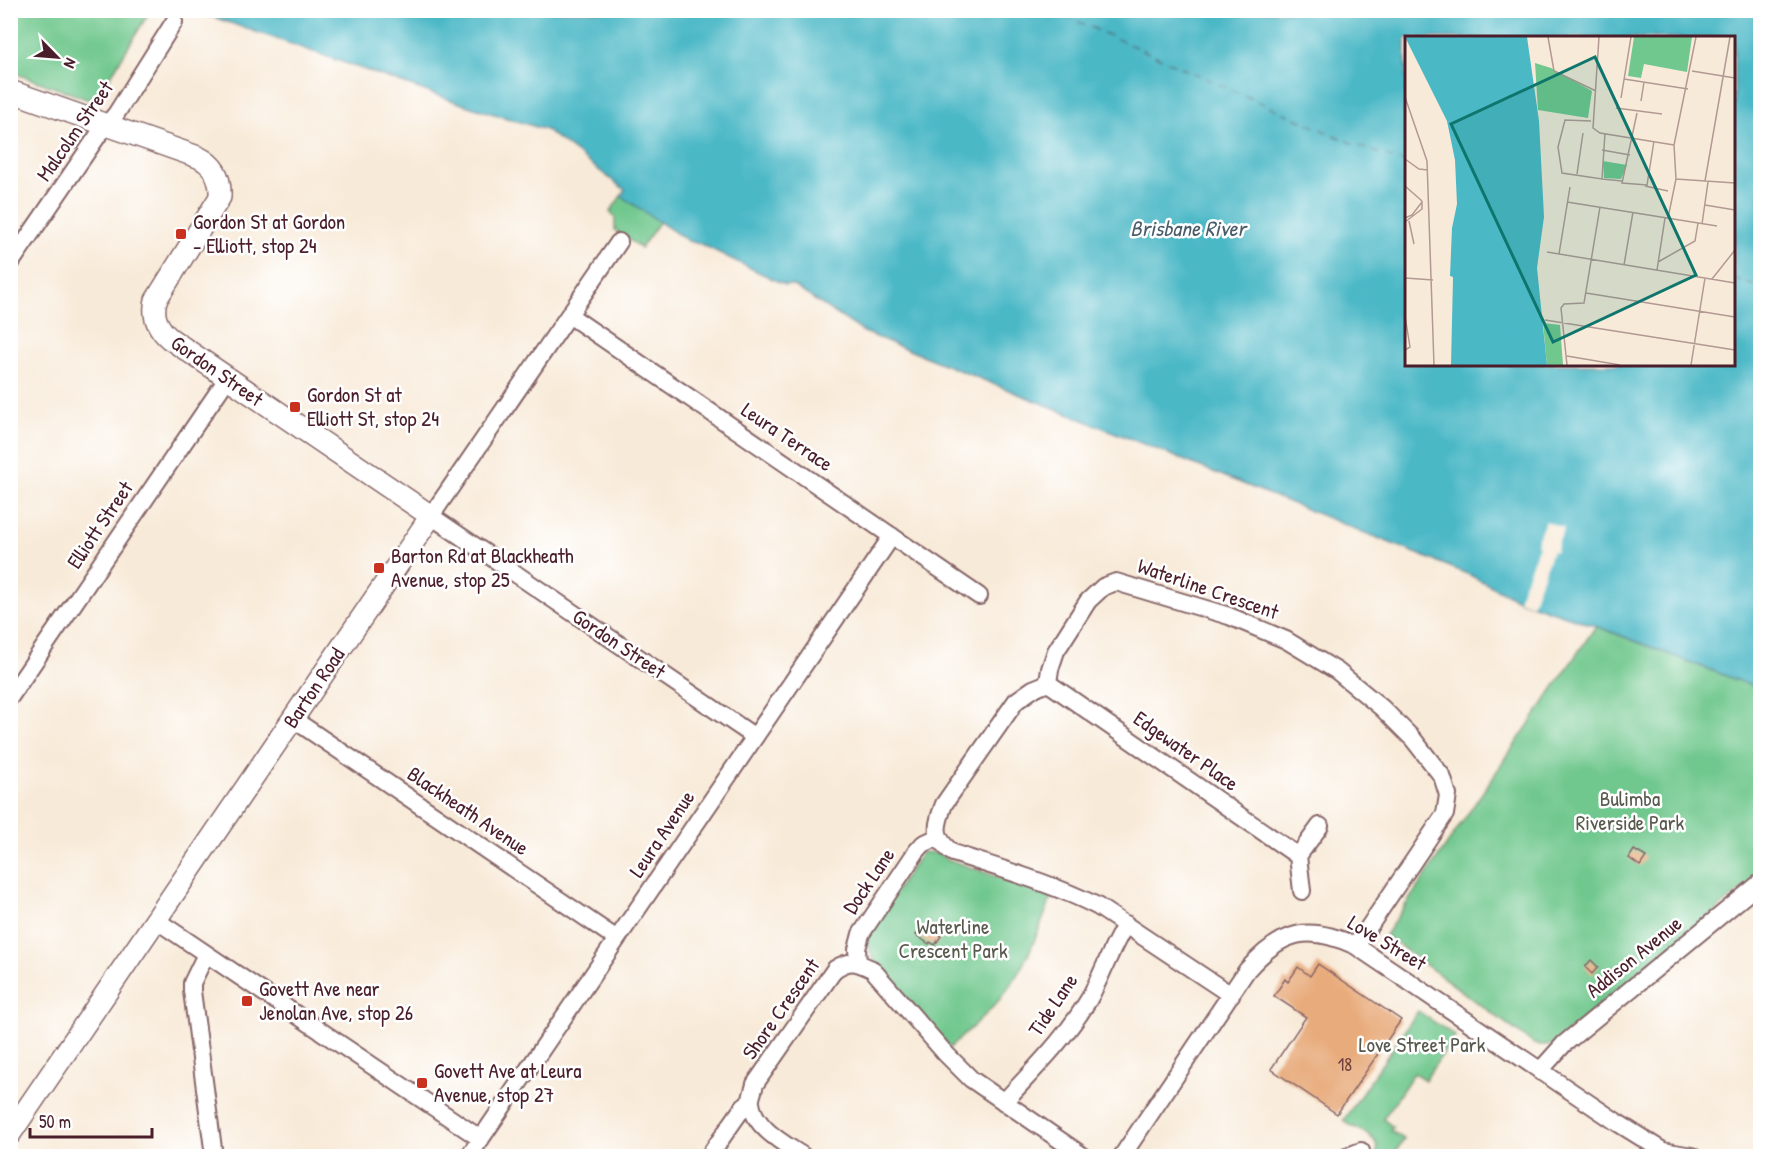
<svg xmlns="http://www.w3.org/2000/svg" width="1771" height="1167" viewBox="0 0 1771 1167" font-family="'Patrick Hand',sans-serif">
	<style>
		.green { fill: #71c88e; stroke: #5e745c; stroke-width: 1.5 }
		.water { fill: #4bb8c6; stroke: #4a6c78; stroke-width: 1.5; fill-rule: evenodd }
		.pier { fill: #f8ead8 }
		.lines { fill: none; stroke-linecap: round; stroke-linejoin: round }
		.ferry { stroke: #4a5c69; stroke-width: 1.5; stroke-dasharray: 8 6; stroke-linecap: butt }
		.building { fill: #e8ab7c }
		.minor-casing { stroke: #876668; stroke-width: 20 }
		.tertiary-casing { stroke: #876668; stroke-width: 24 }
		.minor { stroke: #fff; stroke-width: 16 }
		.tertiary { stroke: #fff; stroke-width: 21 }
		.poi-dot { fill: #c8321e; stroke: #fff; stroke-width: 2 }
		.labels { text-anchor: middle; stroke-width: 5; stroke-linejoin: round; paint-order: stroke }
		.number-label { font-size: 18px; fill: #72423f }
		.street-label { font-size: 21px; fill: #4a1f2b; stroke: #fff }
		.poi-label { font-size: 21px; fill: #4a1f2b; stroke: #fff; text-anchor: start }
		.park-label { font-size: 21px; fill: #585a4e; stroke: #fff }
		.water-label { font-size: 22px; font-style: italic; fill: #4a5c69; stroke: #fff }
		.inset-river { fill: none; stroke: #4bb8c6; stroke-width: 3 }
		.inset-road { fill: none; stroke: #b29993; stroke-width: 1.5 }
		.view { fill: #0f766e; fill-opacity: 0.15; stroke: #0f766e; stroke-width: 3 }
		.inset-edge { fill: none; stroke: #4a1f2b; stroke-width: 3 }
	</style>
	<rect width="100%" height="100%" fill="#fff"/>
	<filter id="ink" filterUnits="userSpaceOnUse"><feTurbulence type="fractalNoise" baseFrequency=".0167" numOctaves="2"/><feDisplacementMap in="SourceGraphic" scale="12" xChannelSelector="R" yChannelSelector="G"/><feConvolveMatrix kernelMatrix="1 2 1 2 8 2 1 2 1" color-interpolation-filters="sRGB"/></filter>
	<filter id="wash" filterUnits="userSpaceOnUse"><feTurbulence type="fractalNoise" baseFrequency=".008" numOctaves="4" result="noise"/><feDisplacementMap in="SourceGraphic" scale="24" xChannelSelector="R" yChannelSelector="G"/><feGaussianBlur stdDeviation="1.35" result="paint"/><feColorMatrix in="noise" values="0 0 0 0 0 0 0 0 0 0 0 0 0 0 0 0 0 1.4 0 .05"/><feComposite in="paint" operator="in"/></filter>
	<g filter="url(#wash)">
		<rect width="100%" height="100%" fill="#f8ead8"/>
		<path class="green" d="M10 11 11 10 150 11 95 102 11 72Z
			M621 196 660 221 641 248 615 230V218L610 212Z
			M1596 626 1760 689V875L1550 1046 1534 1044 1385 935Z
			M922 852 937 853 947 859 1052 896C1038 932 1025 970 1000 999 985 1017 966 1032 950 1048L874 961 865 937Z
			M1418 1011 1455 1036 1425 1080 1414 1073 1383 1119 1393 1127 1391 1131 1404 1139 1393 1156H1376L1378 1146C1370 1131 1356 1130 1343 1121Z"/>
		<path class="water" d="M196 11H1760V689L1596 626 1518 600 1470 575 864 332 792 285H785L701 244 688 241 621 196 625 190 546 130 468 106ZM1406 38H1734V364H1406Z"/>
		<path class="pier" d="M1545 521 1564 528 1555 552 1552 551 1532 605 1518 600 1539 546 1536 544Z"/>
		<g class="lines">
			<path class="ferry" d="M1052 10 1356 145 1406 163
				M1734 278 1760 288"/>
		</g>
		<g id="blocks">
			<path class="building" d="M1634 850 1646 857 1640 866 1629 858Z
				M936 926 941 930 939 934 941 936 935 945 930 942 929 944 916 935 921 928 926 932 929 927 933 930Z
				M1591 960 1598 967 1592 974 1585 967Z
				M1318 964 1401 1020 1337 1114 1271 1069 1306 1017 1274 996 1285 979 1288 982 1298 967 1310 976Z"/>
		</g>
	</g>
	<g filter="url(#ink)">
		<use href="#blocks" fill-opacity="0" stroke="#876668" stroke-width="1.5"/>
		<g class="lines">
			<g class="minor-casing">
				<path id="minor" d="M619 242 431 516 755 737
					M10 264 99 134 116 114 174 22
					M569 315 979 596
					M1048 683 1298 856
					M10 697 227 379
					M293 719 617 939
					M1302 891 1298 856 1320 826
					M156 920 481 1139
					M206 954 192 983V991L214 1156
					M858 963 857 949 861 934 916 852 923 844 938 837
					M1231 995 1097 906C1051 883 1001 869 953 853 932 837 936 826 944 804L1016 701 1033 689 1048 683 1050 669 1056 651 1088 601 1103 587 1116 582 1229 616 1286 640 1337 671 1382 708 1413 739 1442 776 1448 795 1445 814 1356 946
					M1541 1072 1546 1064 1564 1044 1760 883
					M1004 1102C1034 1069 1066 1038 1089 999 1102 975 1111 948 1126 924
					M469 1156 892 536
					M709 1156 744 1106 750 1102
					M803 1156C785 1144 754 1128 751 1103 750 1098 754 1090 755 1084L835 969C851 959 856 962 872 969L945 1053 971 1079 1083 1156
					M1122 1156 1247 970C1282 930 1309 924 1356 946L1618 1123 1663 1151 1692 1156
					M1348 1156 1361 1151"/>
			</g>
			<g class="tertiary-casing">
				<path id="tertiary" d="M10 91 198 157C215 165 221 179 220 197L156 300C152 316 157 327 169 338L431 516 10 1134"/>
			</g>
			<use href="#minor" class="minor"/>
			<use href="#tertiary" class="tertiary"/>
		</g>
	</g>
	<g class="poi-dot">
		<rect x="175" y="228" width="12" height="12" rx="3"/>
		<rect x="289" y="401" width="12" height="12" rx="3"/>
		<rect x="373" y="562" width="12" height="12" rx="3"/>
		<rect x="241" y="995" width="12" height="12" rx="3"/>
		<rect x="416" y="1077" width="12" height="12" rx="3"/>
	</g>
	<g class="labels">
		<g class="number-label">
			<text x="1345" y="1071">18</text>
		</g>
		<g class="street-label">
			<text transform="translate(75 131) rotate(-55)" y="7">Malcolm Street</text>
			<text transform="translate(217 371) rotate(35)" y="7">Gordon Street</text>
			<text transform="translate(787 437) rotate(34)" y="7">Leura Terrace</text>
			<text transform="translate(100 525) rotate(-56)" y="7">Elliott Street</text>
			<text transform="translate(1208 589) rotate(19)" y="7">Waterline Crescent</text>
			<text transform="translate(619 644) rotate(34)" y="7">Gordon Street</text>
			<text transform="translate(314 688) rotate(-56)" y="7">Barton Road</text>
			<text transform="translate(1186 751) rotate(35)" y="7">Edgewater Place</text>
			<text transform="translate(468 811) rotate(34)" y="7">Blackheath Avenue</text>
			<text transform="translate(662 834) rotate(-56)" y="7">Leura Avenue</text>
			<text transform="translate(869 881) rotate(-56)" y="7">Dock Lane</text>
			<text transform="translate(1387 943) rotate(31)" y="7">Love Street</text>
			<text transform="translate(1634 957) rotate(-39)" y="7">Addison Avenue</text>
			<text transform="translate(1053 1005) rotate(-56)" y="7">Tide Lane</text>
			<text transform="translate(781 1009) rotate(-55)" y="7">Shore Crescent</text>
		</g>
		<g class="poi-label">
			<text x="193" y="229">Gordon St at Gordon<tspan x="193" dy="24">- Elliott, stop 24</tspan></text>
			<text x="307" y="402">Gordon St at<tspan x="307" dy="24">Elliott St, stop 24</tspan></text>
			<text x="391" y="563">Barton Rd at Blackheath<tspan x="391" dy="24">Avenue, stop 25</tspan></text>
			<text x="259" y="996">Govett Ave near<tspan x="259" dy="24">Jenolan Ave, stop 26</tspan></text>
			<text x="434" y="1078">Govett Ave at Leura<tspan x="434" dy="24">Avenue, stop 27</tspan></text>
		</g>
		<g class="park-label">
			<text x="1630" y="806">Bulimba<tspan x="1630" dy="24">Riverside Park</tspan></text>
			<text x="953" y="934">Waterline<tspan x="953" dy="24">Crescent Park</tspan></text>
			<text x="1422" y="1052">Love Street Park</text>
		</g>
		<g class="water-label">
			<text x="1188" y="236">Brisbane River</text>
		</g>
	</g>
	<g transform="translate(1405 36)">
		<rect width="330" height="330" fill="#f8ead8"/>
		<path d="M229 1H287L282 36 239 28 236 42 223 40ZM130 27 146 32 187 55 183 82 133 74ZM198 125 222 129 216 143 199 142ZM138 287 155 289 158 329H142Z" fill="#71c88e"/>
		<path d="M0 1H122L134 85 139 181 132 232 142 329H46L48 241 45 240 47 192 52 168 50 124 42 85Z" fill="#4bb8c6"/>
		<path class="inset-river" d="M74 1 87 131 90 280 115 302 125 322 123 329"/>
		<path class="inset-road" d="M143 1 149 35 191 55M194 1 188 92 195 97 269 109M287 35 330 42M219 43 283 53M0 61 22 125 29 329M216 62 226 1M236 65 239 46M211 72 257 78M232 77 217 147 242 149 249 105M186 85 160 84 153 111 157 137 197 143 200 97M197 114 225 119M0 123 14 133 23 134M172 138 178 97M197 143 217 145M271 143 330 147M300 145 325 1M0 150 17 165M240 150 263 155M162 166 312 190M300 169 330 174M0 182 7 179 17 166M263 182 271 143 269 109 291 1M4 185 9 208M0 186 17 173V165M297 188 303 146M142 216 330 247M154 218 165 151M253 226 290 205 293 187M219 229 228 176M252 234 260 182M0 242 28 244M307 243 330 214M181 257 330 281M0 280 5 311 0 314M140 284 330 314M162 320 215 329M162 329 156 272 159 268 179 267 195 171M286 329 300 242"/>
		<path class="view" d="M190 21 291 239 148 306 46 88Z"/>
		<rect width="330" height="330" class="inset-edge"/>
	</g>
	<rect width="1771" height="1167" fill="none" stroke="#fff" stroke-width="36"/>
	<g transform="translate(57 57) rotate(115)" stroke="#ffffff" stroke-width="4.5" paint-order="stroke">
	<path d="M0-4.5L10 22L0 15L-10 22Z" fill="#4a1f2b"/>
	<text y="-9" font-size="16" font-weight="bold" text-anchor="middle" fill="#4a1f2b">N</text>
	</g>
	<path d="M30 1128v9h122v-9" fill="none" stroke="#4a1f2b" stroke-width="3"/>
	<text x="39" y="1128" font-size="18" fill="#4a1f2b" stroke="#ffffff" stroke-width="4.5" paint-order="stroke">50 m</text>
</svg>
